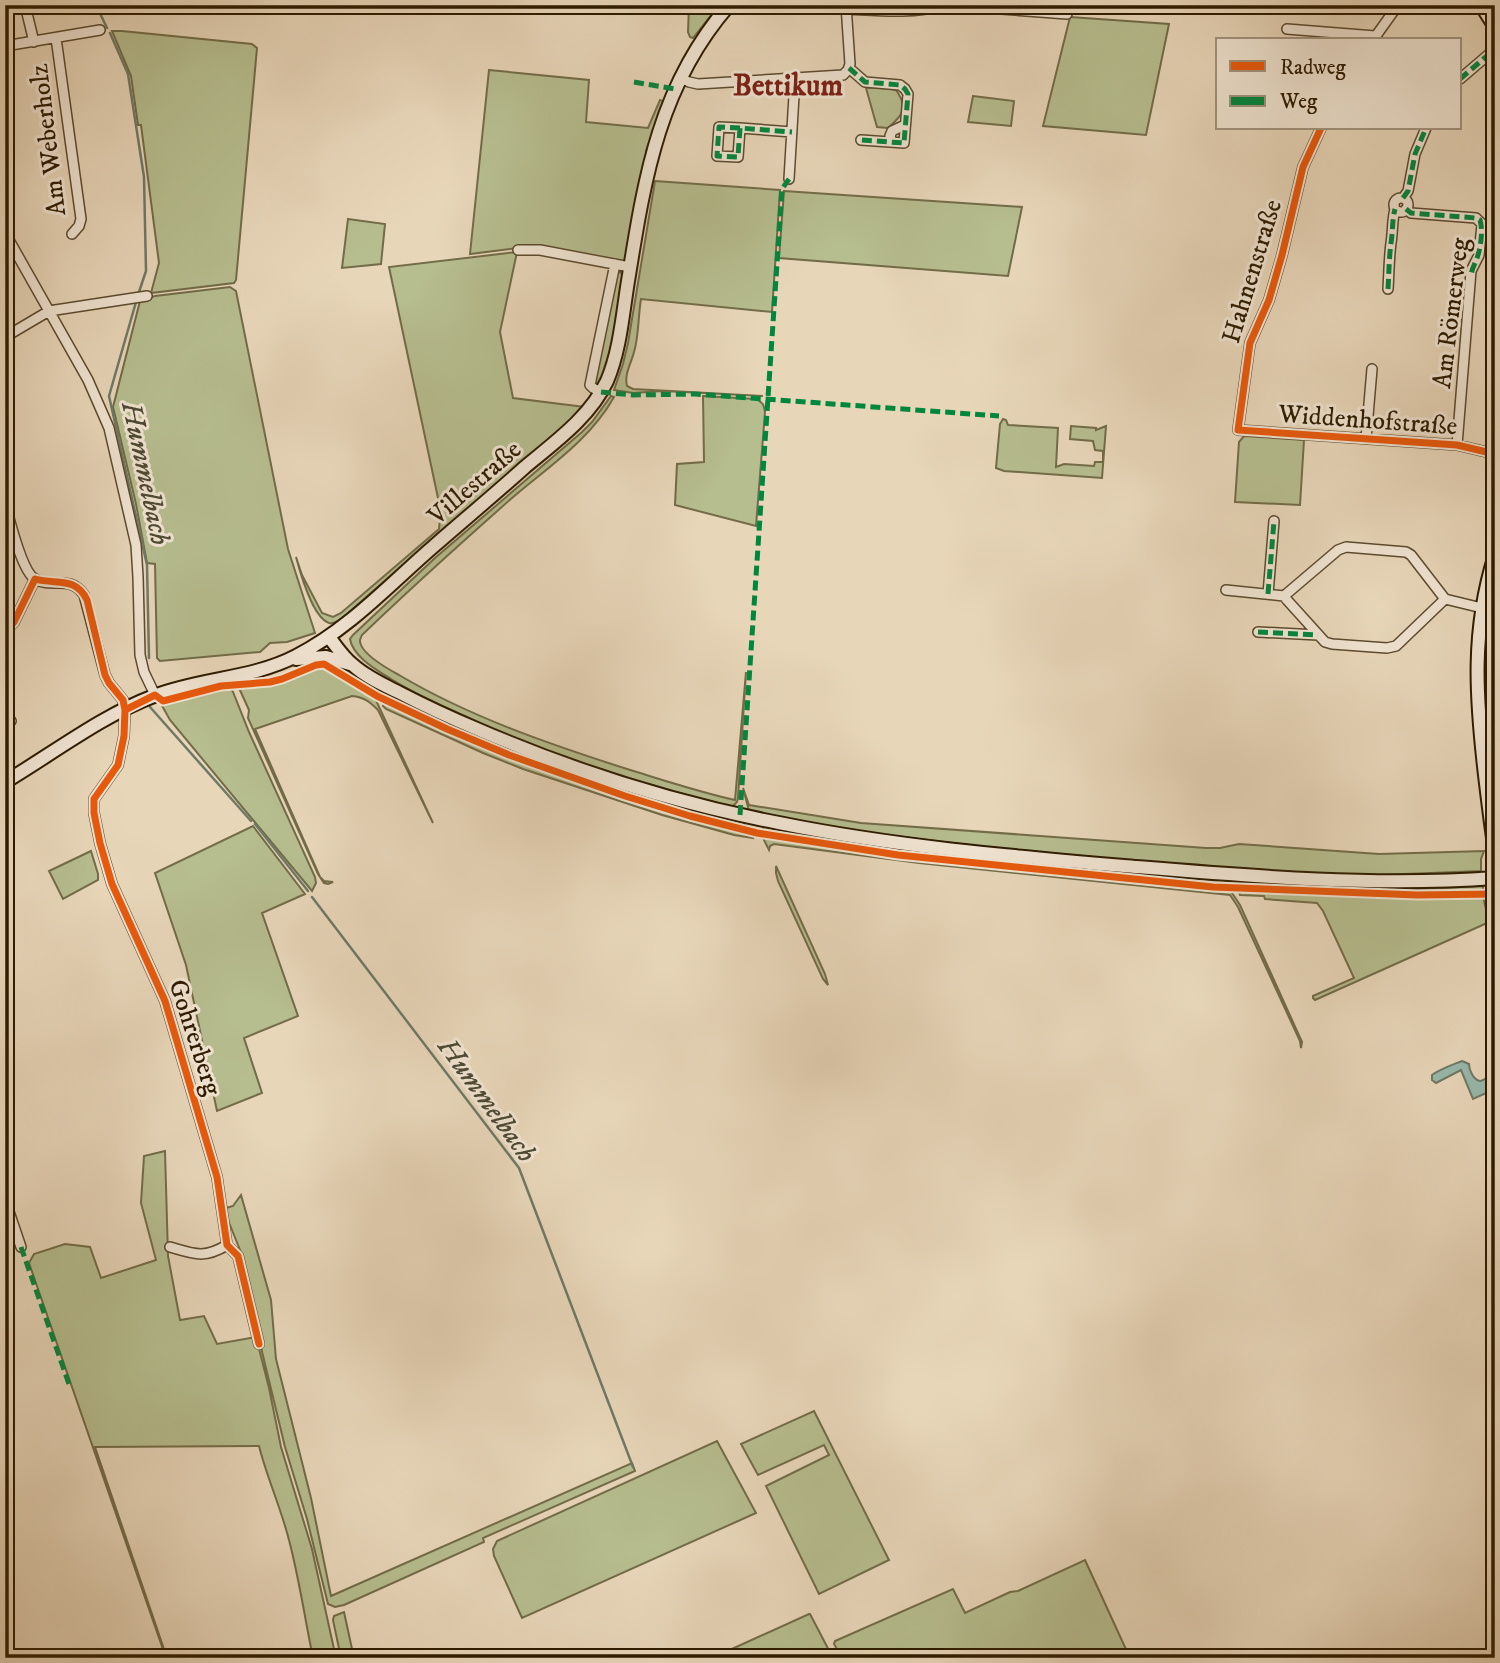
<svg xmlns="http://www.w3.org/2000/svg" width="1500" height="1663" viewBox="0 0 1500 1663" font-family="'IM FELL DW Pica',serif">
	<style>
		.green { fill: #b6bd8f; stroke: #726c48; stroke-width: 2 }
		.water { fill: #98b9ac; stroke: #6e7a67; stroke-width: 2 }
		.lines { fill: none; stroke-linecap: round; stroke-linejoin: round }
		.stream { stroke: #6e7a67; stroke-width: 2.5 }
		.street-casing { stroke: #5c4a2e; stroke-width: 12 }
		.secondary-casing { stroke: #2e1b00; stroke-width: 16 }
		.street { stroke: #f0e4d2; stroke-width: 9 }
		.secondary { stroke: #f0e4d2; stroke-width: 12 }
		.quiet { stroke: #00873e; stroke-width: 5; stroke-dasharray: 10 5; stroke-linecap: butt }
		.cycleway-casing { stroke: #f0e4d2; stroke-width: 11 }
		.cycleway { stroke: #e8590c; stroke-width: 7 }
		.labels { text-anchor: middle; stroke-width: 6; stroke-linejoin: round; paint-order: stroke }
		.street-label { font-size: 26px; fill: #2e1b00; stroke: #f0e4d2 }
		.water-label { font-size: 28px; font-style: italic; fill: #4e4a34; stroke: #f0e4d2 }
		.quarter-label { font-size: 30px; font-weight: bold; fill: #7a1f14; stroke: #f0e4d2 }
	</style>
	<rect width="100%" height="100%" fill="#e8d6b9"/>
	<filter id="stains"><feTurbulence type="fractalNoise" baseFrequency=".00286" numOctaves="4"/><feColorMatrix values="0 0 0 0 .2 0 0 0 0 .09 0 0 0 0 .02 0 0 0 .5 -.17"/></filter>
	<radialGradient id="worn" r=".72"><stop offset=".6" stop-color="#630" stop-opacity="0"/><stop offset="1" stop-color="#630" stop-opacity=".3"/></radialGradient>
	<path class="green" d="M689 5H716L712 14 693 38 690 37 688 32Z
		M1070 17 1169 24 1146 135 1043 126Z
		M112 31H122L252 44 257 48 236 280 234 283 151 293 159 263 141 125H138L131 76Z
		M489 70 589 80 586 122 648 128 660 100 665 102 646 151 647 152 627 259 624 262 534 246 470 254Z
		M881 87 896 90C909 108 903 115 888 128L877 127 866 88Z
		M973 96 1014 101 1011 126 968 122Z
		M655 181 780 190 772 312 641 299C638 316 639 336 634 352 631 364 624 374 627 386L633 389 763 396 663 391 633 393 614 390 623 364 628 343Z
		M784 191 1022 207 1008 276 779 258Z
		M348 219 385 224 381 264 342 268Z
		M517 252 500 332 513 398 585 407 579 414 469 509H467L464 511V514L451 523 340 620C336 622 333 624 329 623 313 618 300 572 296 557L302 575 322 613 333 617 341 613 439 529 440 518 438 498 389 267Z
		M620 272 624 277 610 360 599 386 594 382 616 274Z
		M230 287 236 291 288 549 315 633 287 642 270 643 260 652 160 661 157 658 155 564 147 563 136 504 113 407 140 301 155 296Z
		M611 396 614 397C590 440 548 467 512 498 461 543 411 588 362 635 360 640 359 640 361 645 366 657 388 669 399 675 470 717 549 744 627 769 663 780 699 792 735 800L746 672 738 798 737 802 732 807C655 787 580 765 507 735 467 719 428 702 391 679 377 670 353 657 350 639L353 635 435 558 582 432 592 422Z
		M703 396 756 399C763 402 764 405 765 412L756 526 675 505 677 464 704 462Z
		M1003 419 1006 420 1008 425 1058 428 1056 467 1064 464 1094 466 1095 462H1103V451L1095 450 1093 441 1070 439 1071 426 1096 428V430L1106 426 1102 478 1004 471 996 468 1000 424Z
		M1244 436 1304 440 1300 505 1235 502 1239 442Z
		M327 662 337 664 368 684 422 710 743 822 749 830C645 804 543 771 445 727 417 714 390 701 363 687 350 680 340 671 327 664Z
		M318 667C332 668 342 678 354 685 360 689 367 692 374 696L433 823 378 710C370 702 364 697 352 696L255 729 320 877 324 881 333 882 328 884 324 883 318 874 248 718 249 710 239 688 242 686 275 683Z
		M225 688H230L233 692 249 732 315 877 316 883 312 891 170 720 161 704Z
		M384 702C502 757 624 805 752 834L753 838 734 835 662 815 523 769 483 753 386 709 383 706Z
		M743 788 749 805 861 823 1206 848H1220L1239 844 1379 854 1484 851 1481 859V871L1379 875 1323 874 1137 861 977 846 886 835 824 826 749 811Z
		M253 826 305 894 262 913 298 1016 244 1038 262 1093 217 1111 186 965 155 873Z
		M767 826 1366 886 1416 889 1483 886V889L1478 892 1409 894 1261 888 1199 884 931 857 860 848 761 832 764 827Z
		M762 836 812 845 923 859 1230 890 1240 905 1302 1042 1301 1048 1300 1041 1238 907 1230 895 919 863 774 844 770 846 769 850Z
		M91 851 98 874V880L63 899 49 871Z
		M776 866 825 974 828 985 823 979 778 881 776 873Z
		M1241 890 1403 896 1482 895C1485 900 1484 906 1487 911 1490 920 1495 922 1495 932L1487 923 1315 1000 1313 998V996L1354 978 1323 911 1317 903 1265 899 1264 896 1240 895 1239 891Z
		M165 1151 168 1256 180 1320 204 1316 217 1344 256 1337 269 1388 281 1447 312 1549 336 1658H313C305 1619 299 1578 289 1540 281 1508 267 1478 259 1446L95 1447 167 1658H166L29 1263 34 1254 65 1244 90 1247 101 1278 156 1260 141 1203 144 1156Z
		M241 1195 271 1300 276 1359 311 1498 331 1596 632 1463 635 1471 483 1538 484 1542 344 1605 335 1607 328 1604 307 1519 285 1447 259 1339 242 1255 228 1220 226 1208 233 1206Z
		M814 1411 889 1560 819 1594 766 1486 829 1455 824 1445 758 1475 741 1444Z
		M717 1441 756 1513 522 1618 494 1556 493 1549 497 1541Z
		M1085 1560 1130 1658H842L834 1644 835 1641 953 1589 965 1613 1010 1592 1018 1591Z
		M344 1612 354 1658H341L333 1620 334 1616Z
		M810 1614 833 1658H712L809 1614Z"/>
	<path class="water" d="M1462 1061 1469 1064C1469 1069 1473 1080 1480 1081 1483 1081 1491 1075 1495 1073V1089L1473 1099 1461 1070 1436 1083 1432 1080V1075C1440 1069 1452 1065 1462 1061Z"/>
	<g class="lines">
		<path class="stream" d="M96 5 107 28
			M110 33 128 74 144 177 146 271 138 295
			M136 302 109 396 147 565 149 658
			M150 707 251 821
			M255 824 308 891
			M312 897 519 1168 633 1467"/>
		<g class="street-casing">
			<path id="street" d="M25 5 34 42
				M946 5 1067 14
				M846 9C871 10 917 15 939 5
				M1287 29 1375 36
				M56 38 81 219 79 226 72 234
				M1373 40 1398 5
				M5 46 100 30
				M849 68 865 82 900 85 905 89 908 94 904 143 861 140
				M680 78 689 82 698 84 843 75 848 70 850 64 846 5
				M1460 79 1495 49
				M740 128 719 127 717 156 738 157 740 128 792 132
				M1321 128 1303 167 1282 255 1269 300 1250 343 1238 430 1457 445 1495 454
				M892 142 890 136 892 131 905 125
				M789 179 795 79
				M1403 198 1408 191 1415 154 1426 128
				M1394 205a7 7 0 1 1 14 0a7 7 0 1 1-14 0Z
				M1406 209 1411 213 1476 218 1482 224 1479 255 1471 271 1457 445
				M5 233 88 380 109 428 136 545 138 577 140 655 144 672 155 695
				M518 250H540L630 267
				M1388 289C1389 273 1389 258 1391 243 1393 231 1392 220 1395 209
				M5 337 49 311 147 296
				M601 392 593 388 590 385 615 264
				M1366 439 1372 369
				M5 503C9 518 22 572 35 579 52 589 70 574 84 595L105 675 109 683 123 700 125 710 124 736 118 765 94 799V813L100 843 112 884 165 1001 217 1177 227 1245 238 1256 259 1344
				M1226 590 1284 596 1338 550 1346 547 1406 552 1411 555 1445 599 1482 608
				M1268 594 1274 521
				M1284 596 1287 600 1325 642 1332 644 1387 648 1396 646 1445 599
				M5 632 14 622 35 579
				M1258 632 1318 635
				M5 722 11 721
				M5 1200 21 1247
				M170 1247C194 1254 204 1259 227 1245"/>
		</g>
		<g class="secondary-casing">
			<path id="secondary" d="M1481 5 1495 27
				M1495 555C1471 631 1476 698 1485 775 1488 800 1491 826 1495 851
				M329 637C336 646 343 657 353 665 366 677 384 685 400 693 425 706 451 718 477 729 574 771 675 803 779 823 892 846 1008 856 1124 866 1247 876 1371 887 1495 878
				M296 659 326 657 350 664
				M5 782C52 754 103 715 154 696 200 678 252 679 296 656 349 629 390 584 434 546 465 519 495 494 525 467 555 442 590 417 607 381 621 348 623 309 629 275 645 175 660 84 729 5"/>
		</g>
		<use href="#street" class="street"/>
		<use href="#secondary" class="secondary"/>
		<path class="quiet" d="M849 68 865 82 900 85 905 89 908 94 904 143 861 140
			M1460 79 1495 49
			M634 82 675 89
			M740 128 719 127 717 156 738 157 740 128 792 132
			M1403 198 1408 191 1415 154 1426 128
			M1406 209 1411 213 1476 218 1480 220C1483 230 1481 245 1478 255 1476 263 1471 269 1471 277
			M1388 289C1389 273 1389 258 1391 243 1393 231 1392 220 1395 209
			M601 392 633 395 695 394 999 416
			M1268 594 1274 521
			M1258 632 1318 635
			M740 815 782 189 789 179
			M21 1247 69 1384"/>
		<g class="cycleway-casing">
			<path id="cycleway" d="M1321 128 1303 167 1282 255 1269 300 1250 343 1238 430 1457 445 1495 454
				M5 632 14 622 35 579C56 585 76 576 87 600L105 675 109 683 123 700 125 710 124 736 118 765 94 799V813L100 843 112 884 165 1001 217 1177 227 1245 238 1256 259 1344
				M125 710 155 695 163 701 221 686 270 682 282 679 316 665 324 664 377 696 447 729 509 755 625 796 690 816 757 833 898 855 1213 887 1417 895 1495 894"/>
		</g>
		<use href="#cycleway" class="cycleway"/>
	</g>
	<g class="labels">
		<g class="street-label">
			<text transform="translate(47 140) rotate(-97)" y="9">Am Weberholz</text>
			<text transform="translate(1251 271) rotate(-73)" y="9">Hahnenstraße</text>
			<text transform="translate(1450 313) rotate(-83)" y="9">Am Römerweg</text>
			<text transform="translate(1368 419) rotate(4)" y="9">Widdenhofstraße</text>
			<text transform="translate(474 482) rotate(-41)" y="9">Villestraße</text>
			<text transform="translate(196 1037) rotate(72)" y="9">Gohrerberg</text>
		</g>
		<g class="water-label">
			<text transform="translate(147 473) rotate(78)" y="10">Hummelbach</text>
			<text transform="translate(488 1099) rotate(54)" y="10">Hummelbach</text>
		</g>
		<g class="quarter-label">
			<text x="788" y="95">Bettikum</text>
		</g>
	</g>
	<rect width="1500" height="1663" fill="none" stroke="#e8d6b9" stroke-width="28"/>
	<rect x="7" y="7" width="1486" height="1649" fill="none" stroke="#2e1b00" stroke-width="3.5"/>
	<rect x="14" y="14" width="1472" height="1635" fill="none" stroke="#2e1b00" stroke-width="2"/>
	<rect x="1216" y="38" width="245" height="91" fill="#f0e4d2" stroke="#a2947e" stroke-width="2"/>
	<rect x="1230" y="61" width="35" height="10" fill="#e8590c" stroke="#a2947e" stroke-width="2"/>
	<text x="1280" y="74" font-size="21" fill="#2e1b00">Radweg</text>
	<rect x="1230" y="96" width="35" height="10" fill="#00873e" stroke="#a2947e" stroke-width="2"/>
	<text x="1280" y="108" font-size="21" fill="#2e1b00">Weg</text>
	<rect width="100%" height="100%" filter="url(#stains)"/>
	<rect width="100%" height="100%" fill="url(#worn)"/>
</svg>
